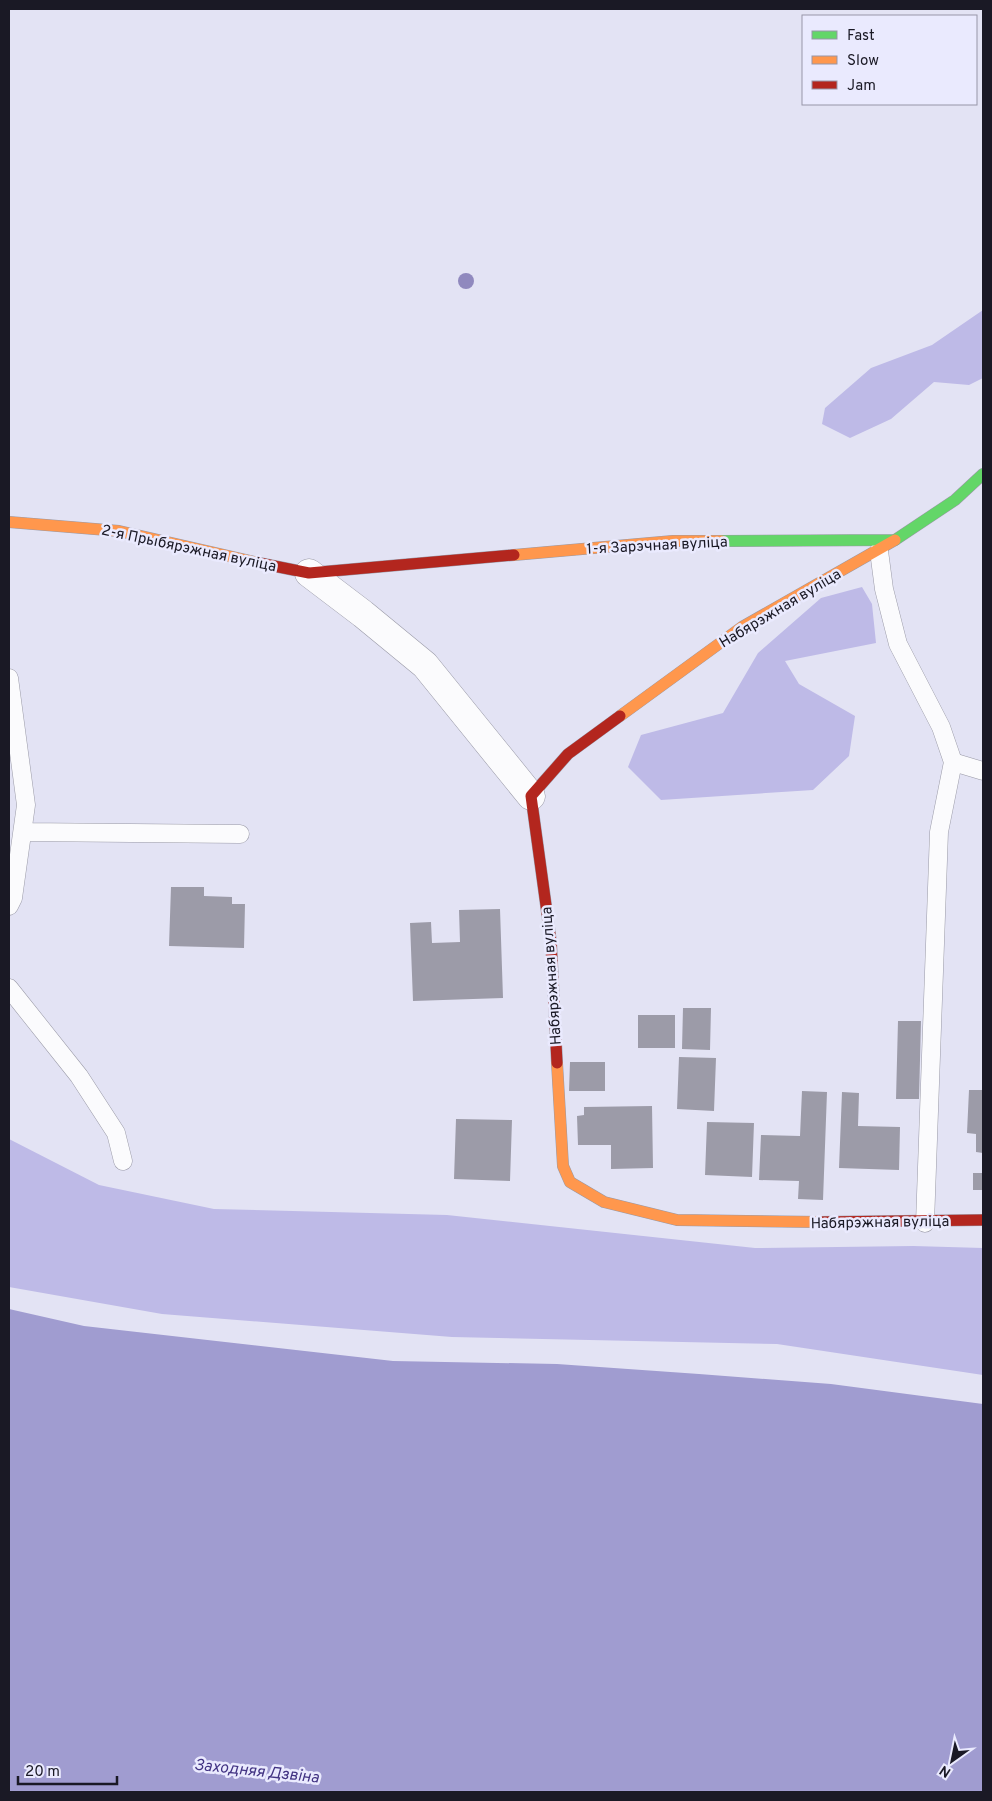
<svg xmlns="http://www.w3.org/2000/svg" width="992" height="1801" viewBox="0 0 992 1801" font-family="Overpass,sans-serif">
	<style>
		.forest { fill: #bebae7 }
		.water { fill: #a09cd0 }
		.building { fill: #9c9ba8 }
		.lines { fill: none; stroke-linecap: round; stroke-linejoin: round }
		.lane-casing { stroke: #9999a6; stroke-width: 19 }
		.street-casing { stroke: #9999a6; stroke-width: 29 }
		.fast-casing { stroke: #9999a6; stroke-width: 12 }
		.slow-casing { stroke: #9999a6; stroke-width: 12 }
		.jam-casing { stroke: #9999a6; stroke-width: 12 }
		.lane { stroke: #fbfbfd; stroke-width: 18 }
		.street { stroke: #fbfbfd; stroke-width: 28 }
		.fast { stroke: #63d668; stroke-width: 11 }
		.slow { stroke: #ff974d; stroke-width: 11 }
		.jam { stroke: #b3261e; stroke-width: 11 }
		.tree { fill: #9089be }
		.labels { text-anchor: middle; stroke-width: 5; stroke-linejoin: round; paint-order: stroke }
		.street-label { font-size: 15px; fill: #1a1925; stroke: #eaeafe }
		.water-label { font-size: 16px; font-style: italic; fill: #423383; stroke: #eaeafe }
	</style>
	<rect width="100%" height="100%" fill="#e3e3f4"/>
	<path class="forest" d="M983 310V378L969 385 934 382 891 419 850 438 822 424 825 408 871 368 932 345Z
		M862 587 872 604 876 643 785 661 799 684 855 716 849 756 813 790 661 800 628 767 641 735 723 713 758 653 821 598Z
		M9 1139 99 1185 214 1209 447 1215 755 1248 913 1246 983 1248V1375L777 1344 452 1337 162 1314 9 1287Z"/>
	<path class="water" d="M9 1309 84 1326 393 1361 557 1364 699 1374 831 1384 983 1404V1792H9Z"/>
	<path class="building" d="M171 887H204V896L232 897V904H245L244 948 169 946Z
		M500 909 503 998 413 1001 410 923 431 922 432 943 460 942 459 910Z
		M683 1008H711L710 1050 682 1049Z
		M638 1015H675V1048H638Z
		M898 1021H921L919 1099H896Z
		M679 1057 716 1058 714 1111 677 1109Z
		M570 1062H605V1091H569Z
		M969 1090H983V1153L976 1152V1134L967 1133Z
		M802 1091 827 1092 823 1200 798 1199 799 1181 759 1180 761 1135 800 1136Z
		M842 1092 859 1093 858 1126 900 1127 899 1170 839 1168Z
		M652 1106 653 1168 611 1169V1145H578L577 1116 584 1115V1107Z
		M456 1119 512 1120 510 1181 454 1179Z
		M707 1122 754 1123 752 1177 705 1175Z
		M973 1173H983V1190H973Z"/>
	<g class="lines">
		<g class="lane-casing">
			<path id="lane" d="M879 551 884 589 898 644 941 727 953 762 983 771
				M9 678 26 805 13 898 9 906
				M23 832 240 834
				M9 988 79 1076 116 1133 123 1161
				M925 1223 939 832 953 762"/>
		</g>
		<g class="street-casing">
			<path id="street" d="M309 573 363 614 425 665 531 796"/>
		</g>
		<g class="fast-casing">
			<path id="fast" d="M722 541 895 540 955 500 983 474"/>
		</g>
		<g class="slow-casing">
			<path id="slow" d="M9 522 119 531 259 563
				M514 555 673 541H722
				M620 716 742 627 895 540
				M557 1063 563 1166 570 1182 604 1202 677 1220 820 1222"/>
		</g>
		<g class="jam-casing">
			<path id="jam" d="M259 563 309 573 514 555
				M557 1063 551 942 531 796 568 754 620 716
				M820 1222 983 1220"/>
		</g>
		<use href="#lane" class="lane"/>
		<use href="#street" class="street"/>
		<use href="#fast" class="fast"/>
		<use href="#slow" class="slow"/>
		<use href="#jam" class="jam"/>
	</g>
	<circle class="tree" cx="466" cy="281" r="8"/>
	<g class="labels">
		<g class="street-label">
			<text transform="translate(657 545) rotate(-3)" y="5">1-я Зарэчная вуліца</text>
			<text transform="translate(189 548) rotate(12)" y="5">2-я Прыбярэжная вуліца</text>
			<text transform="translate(780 608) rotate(-31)" y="5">Набярэжная вуліца</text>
			<text transform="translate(551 976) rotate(-94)" y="5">Набярэжная вуліца</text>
			<text transform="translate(880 1222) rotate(-1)" y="5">Набярэжная вуліца</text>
		</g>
		<g class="water-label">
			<text transform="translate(257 1770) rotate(6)" y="6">Заходняя Дзвіна</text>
		</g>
	</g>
	<rect width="992" height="1801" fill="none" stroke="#1a1925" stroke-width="20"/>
	<rect x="802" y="15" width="175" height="90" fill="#eaeafe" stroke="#9796a7"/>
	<rect x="812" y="31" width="25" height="8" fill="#63d668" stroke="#9796a7"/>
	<text x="847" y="40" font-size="15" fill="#1a1925">Fast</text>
	<rect x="812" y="56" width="25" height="8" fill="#ff974d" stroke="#9796a7"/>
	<text x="847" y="65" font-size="15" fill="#1a1925">Slow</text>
	<rect x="812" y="81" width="25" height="8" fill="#b3261e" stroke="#9796a7"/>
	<text x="847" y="90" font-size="15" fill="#1a1925">Jam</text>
	<g transform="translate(952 1761) rotate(213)" stroke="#eaeafe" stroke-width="4" paint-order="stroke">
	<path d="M0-4L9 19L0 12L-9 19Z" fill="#1a1925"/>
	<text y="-8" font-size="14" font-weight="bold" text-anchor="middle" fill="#1a1925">N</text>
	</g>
	<path d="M18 1776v8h99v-8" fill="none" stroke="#1a1925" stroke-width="2.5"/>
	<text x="25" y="1776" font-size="15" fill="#1a1925" stroke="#eaeafe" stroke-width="4" paint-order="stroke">20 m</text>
</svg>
